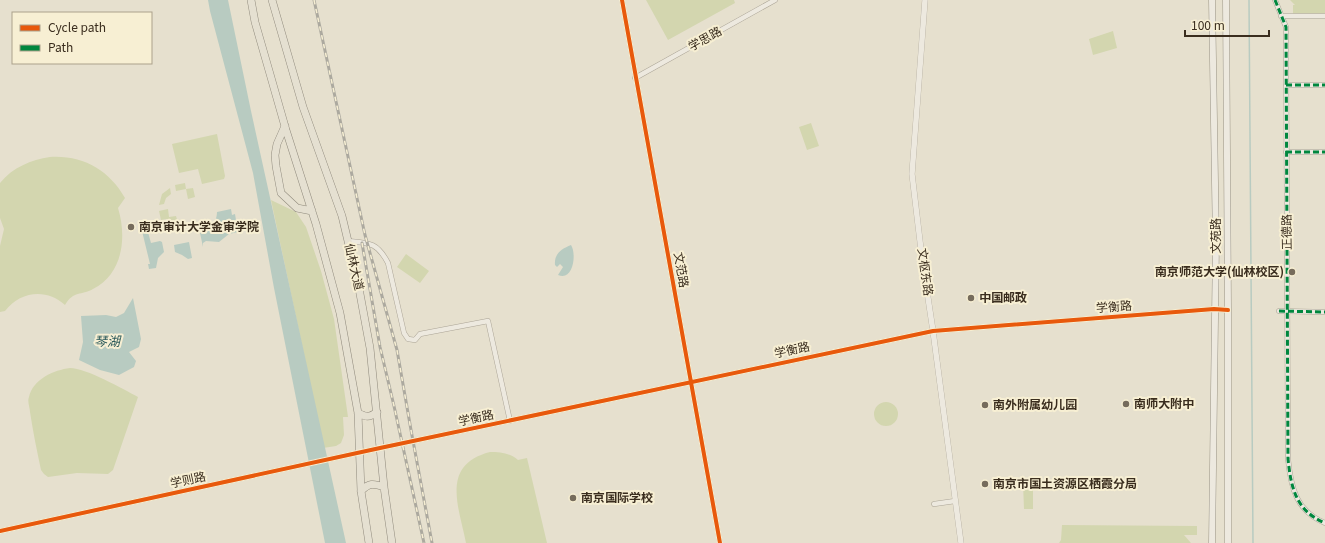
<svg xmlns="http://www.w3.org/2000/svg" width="1325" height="543" viewBox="0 0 1325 543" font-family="Georgia,'Noto Sans SC',serif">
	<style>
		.green { fill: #d3d6af }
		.water { fill: #b8cbc1 }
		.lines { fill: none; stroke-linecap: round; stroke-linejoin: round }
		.stream { stroke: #b8cbc1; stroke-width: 1.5 }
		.minor-casing { stroke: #aba496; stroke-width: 5.5 }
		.tertiary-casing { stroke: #aba496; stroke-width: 6 }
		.secondary-casing { stroke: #9a9486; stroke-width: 7 }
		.primary-casing { stroke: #908a7d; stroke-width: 8 }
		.minor { stroke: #ede9df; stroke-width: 4.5 }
		.tertiary { stroke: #ede9df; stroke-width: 5.5 }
		.secondary { stroke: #ede9df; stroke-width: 6 }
		.primary { stroke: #e5e0d1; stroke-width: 7 }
		.rail-casing { stroke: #aca99f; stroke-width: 3 }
		.rail { stroke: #f7efd3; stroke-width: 1.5; stroke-dasharray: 4.5; stroke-linecap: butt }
		.quiet { stroke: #00873e; stroke-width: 3; stroke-dasharray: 6 3; stroke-linecap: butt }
		.cycleway-casing { stroke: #f7efd3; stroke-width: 6 }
		.cycleway { stroke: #e8590c; stroke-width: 4 }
		.poi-dot { fill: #766c5c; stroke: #f7efd3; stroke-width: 1.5 }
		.labels { text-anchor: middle; stroke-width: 4; stroke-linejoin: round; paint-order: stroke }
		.street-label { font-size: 12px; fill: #3a2d1e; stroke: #f7efd3 }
		.poi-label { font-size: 12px; font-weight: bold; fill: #3a2d1e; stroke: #f7efd3; text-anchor: start }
		.water-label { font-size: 13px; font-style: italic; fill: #2c5a5a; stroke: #f7efd3 }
	</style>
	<rect width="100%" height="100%" fill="#e6e0ce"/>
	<path class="green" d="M646 0H734L735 3 668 40Z
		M1290 0H1325V14H1293V5H1295Z
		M1113 31 1117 48 1093 55 1089 39Z
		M811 123 819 146 807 150 799 127Z
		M217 134 225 176 224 179 202 184 198 169 179 173 172 144Z
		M50 157C83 155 109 170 125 198L118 208C127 237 123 274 93 289 81 296 74 290 65 305 47 288 20 291 5 311L0 312V246L4 229 0 218V183C13 167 31 160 50 157Z
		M185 183 186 189 193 188 195 197 188 199 186 189 176 191 175 185Z
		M170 188 171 194 166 198 164 204 159 205 162 194Z
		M271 200 296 212 306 227 321 271 334 319 348 417H343L344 435 341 443 336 446 323 448 322 439Z
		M168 209 169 217 176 216 178 223 168 225 167 219 161 220 159 211Z
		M406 254 429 271 420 283 397 267Z
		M70 368C86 368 123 389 138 397L113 470 108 474 77 473 48 477 44 474 41 470C37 451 33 432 30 412 30 408 27 401 29 397 33 379 54 370 70 368Z
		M874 414a12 12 0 1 1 24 0a12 12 0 1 1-24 0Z
		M490 452C500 452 510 453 518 460L527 458 547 543H466C459 507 440 465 490 452Z
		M1023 483H1033V509H1024Z
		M1062 525 1197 526V535H1184L1191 543H1059L1061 540Z"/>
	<path class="water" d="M208 0H228L251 111 346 543H325L274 288 253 173 210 11Z
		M231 209 232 215 235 214 238 232 229 234 219 242 206 241 203 243V247L200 233C203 232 207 231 209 230 214 226 217 218 217 212Z
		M146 225 151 243 160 241 162 242 164 252 158 258 156 268 149 269 148 264H150L142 231H141L139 226Z
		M189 242 192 258 188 259 182 255 175 252 174 245Z
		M571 245C577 254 573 282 558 275L563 267 560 264 557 267 555 265C554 254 561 249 571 245Z
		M133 298 141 339 139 347 129 352 136 361 134 367 119 375 100 370 79 360 83 342 81 316 106 315 116 317 124 313Z"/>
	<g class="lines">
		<path class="stream" d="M1249 0 1253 543"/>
		<g class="minor-casing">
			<path id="minor" d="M622 0 720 543
				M1275 0 1286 27 1288 459C1291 488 1296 511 1325 523
				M1281 16H1325
				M635 78 775 0
				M1286 85H1325
				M1286 152H1325
				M348 241C369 243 377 242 388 263L404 333 408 339 415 340 420 334 488 321 510 421
				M1279 311 1325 312
				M934 504 955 501
				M0 531 380 448 933 331 1214 309 1228 310"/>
		</g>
		<g class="tertiary-casing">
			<path id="tertiary" d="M925 0 912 174 922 258 933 331 961 543"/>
		</g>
		<g class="secondary-casing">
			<path id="secondary" d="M1226 0 1228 310V543
				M1212 543 1216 243 1212 0"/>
		</g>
		<g class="primary-casing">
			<path id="primary" d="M251 0 255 22 270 74 286 130 316 224 340 313 358 413 361 491 369 543
				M272 0 303 107 342 216 358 283 370 348 384 487 392 543
				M285 126 277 144 275 155 276 166 281 193 297 208 312 211
				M358 413C366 417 369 418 377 412
				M361 491C369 483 373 483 384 487"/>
		</g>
		<use href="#minor" class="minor"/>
		<use href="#tertiary" class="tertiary"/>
		<use href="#secondary" class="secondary"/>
		<use href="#primary" class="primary"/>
		<g class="rail-casing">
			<path id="rail" d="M314 0 365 235 397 350 411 430 432 543
				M362 243 380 347 394 406 424 543"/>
		</g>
		<use href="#rail" class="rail"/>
		<path class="quiet" d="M1275 0 1286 27 1288 459C1291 488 1296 511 1325 523
			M1286 85H1325
			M1286 152H1325
			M1279 311 1325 312"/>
		<g class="cycleway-casing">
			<path id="cycleway" d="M622 0 720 543
				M0 531 380 448 933 331 1214 309 1228 310"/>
		</g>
		<use href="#cycleway" class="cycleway"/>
	</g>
	<g class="poi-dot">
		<circle cx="131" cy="227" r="4"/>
		<circle cx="1292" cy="272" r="4"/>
		<circle cx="971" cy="298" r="4"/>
		<circle cx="1126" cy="404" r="4"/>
		<circle cx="985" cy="405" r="4"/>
		<circle cx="985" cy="484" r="4"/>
		<circle cx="573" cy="498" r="4"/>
	</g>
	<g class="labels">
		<g class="street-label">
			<text transform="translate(705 39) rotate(-29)" y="4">学思路</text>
			<text transform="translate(1287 232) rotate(-91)" y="4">正德路</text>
			<text transform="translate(1216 236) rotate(-90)" y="4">文苑路</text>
			<text transform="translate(354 267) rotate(77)" y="4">仙林大道</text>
			<text transform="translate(681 270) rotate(80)" y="4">文范路</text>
			<text transform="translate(925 272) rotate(82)" y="4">文枢东路</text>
			<text transform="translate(1114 307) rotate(-4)" y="4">学衡路</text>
			<text transform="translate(792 350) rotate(-12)" y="4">学衡路</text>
			<text transform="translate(476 418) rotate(-12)" y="4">学衡路</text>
			<text transform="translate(188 480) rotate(-12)" y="4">学则路</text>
		</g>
		<g class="poi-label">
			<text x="139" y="231">南京审计大学金审学院</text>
			<text x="1284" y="276" text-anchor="end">南京师范大学(仙林校区)</text>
			<text x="979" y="302">中国邮政</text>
			<text x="1134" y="408">南师大附中</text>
			<text x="993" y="409">南外附属幼儿园</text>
			<text x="993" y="488">南京市国土资源区栖霞分局</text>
			<text x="581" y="502">南京国际学校</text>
		</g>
		<g class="water-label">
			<text x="107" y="346">琴湖</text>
		</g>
	</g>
	<rect x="12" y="12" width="140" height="52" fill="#f7efd3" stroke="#aba18b"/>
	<rect x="20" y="25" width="20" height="6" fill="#e8590c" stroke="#aba18b"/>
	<text x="48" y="32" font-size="12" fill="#3a2d1e">Cycle path</text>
	<rect x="20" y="45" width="20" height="6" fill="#00873e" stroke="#aba18b"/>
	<text x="48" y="52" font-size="12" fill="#3a2d1e">Path</text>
	<path d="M1185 30v6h84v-6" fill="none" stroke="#3a2d1e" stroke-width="2"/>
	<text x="1191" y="30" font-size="12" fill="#3a2d1e" stroke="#f7efd3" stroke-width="3" paint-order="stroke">100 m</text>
</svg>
